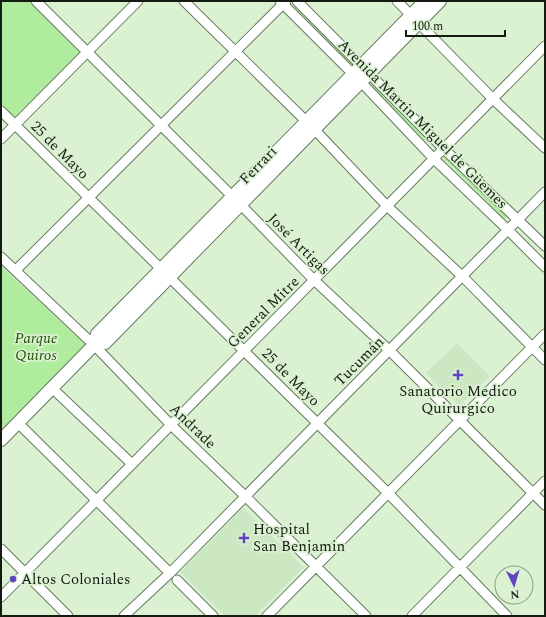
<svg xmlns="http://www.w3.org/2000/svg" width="546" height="617" viewBox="0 0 546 617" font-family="Spectral,serif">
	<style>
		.built { fill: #cce8c3 }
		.green { fill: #b0ec9d }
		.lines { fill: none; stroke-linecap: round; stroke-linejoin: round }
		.minor-casing { stroke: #657a5f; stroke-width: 11 }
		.major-casing { stroke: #657a5f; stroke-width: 14 }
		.minor { stroke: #fff; stroke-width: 9 }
		.major { stroke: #fff; stroke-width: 12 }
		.poi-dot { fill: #6045be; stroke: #daf1d2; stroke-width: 1.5 }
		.labels { text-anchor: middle; stroke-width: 3.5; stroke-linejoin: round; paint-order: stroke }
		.street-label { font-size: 15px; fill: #141c12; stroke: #daf1d2 }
		.park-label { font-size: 15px; font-style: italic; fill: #1d5300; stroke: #daf1d2 }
		.poi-label { font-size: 15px; fill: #141c12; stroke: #daf1d2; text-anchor: start }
	</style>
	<rect width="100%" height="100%" fill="#daf1d2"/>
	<path class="built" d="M457 343 490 376 459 406 426 373Z
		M243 508 304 567 255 616H225L180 572Z"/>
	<path class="green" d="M1 1H30L82 52 15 119 1 106Z
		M295 6 352 63 349 66 292 9Z
		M372 83 427 139 425 141 369 86Z
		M447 157 507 216 505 219 444 159Z
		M1 266 87 346 1 431Z"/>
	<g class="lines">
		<g class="minor-casing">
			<path id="minor" d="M36 1 241 205 314 280 389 350 545 505
				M184 1 315 130 387 206 462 276 545 360
				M280 1 361 82 434 159 508 230 545 267
				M297 1 443 148 545 246
				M397 1 493 99 545 148
				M1 111 388 493 507 616
				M1 139 138 1
				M1 257 94 345 171 425 245 496 366 616
				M16 270 286 1
				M52 388 132 464
				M18 423 170 573
				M1 549 68 616
				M177 580 213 616
				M1 597 545 46
				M124 616 170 573 545 192
				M267 616 545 334
				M412 616 545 481"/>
		</g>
		<g class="major-casing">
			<path id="major" d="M94 345 105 343 440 1
				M1 440 94 345 97 334 425 1"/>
		</g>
		<use href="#minor" class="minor"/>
		<use href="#major" class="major"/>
	</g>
	<g class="poi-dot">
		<path d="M456 369h4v4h4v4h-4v4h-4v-4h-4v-4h4z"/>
		<path d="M242 532h4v4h4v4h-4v4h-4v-4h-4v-4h4z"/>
		<circle cx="13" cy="579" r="4"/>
	</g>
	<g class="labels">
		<g class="street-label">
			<text transform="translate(423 124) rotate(45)" y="5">Avenida Martin Miguel de Güemes</text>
			<text transform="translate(60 150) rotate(45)" y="5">25 de Mayo</text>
			<text transform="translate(258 165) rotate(-46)" y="5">Ferrari</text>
			<text transform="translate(299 244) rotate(45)" y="5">José Artigas</text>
			<text transform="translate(263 312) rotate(-45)" y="5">General Mitre</text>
			<text transform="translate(359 361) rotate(-45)" y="5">Tucumán</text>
			<text transform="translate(291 377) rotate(45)" y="5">25 de Mayo</text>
			<text transform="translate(193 426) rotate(44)" y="5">Andrade</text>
		</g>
		<g class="park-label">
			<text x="36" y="343">Parque<tspan x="36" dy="17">Quiros</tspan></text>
		</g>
		<g class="poi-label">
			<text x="458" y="396" text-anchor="middle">Sanatorio Medico<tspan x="458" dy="17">Quirurgico</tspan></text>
			<text x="253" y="534">Hospital<tspan x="253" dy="17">San Benjamin</tspan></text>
			<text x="21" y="584">Altos Coloniales</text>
		</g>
	</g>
	<rect width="546" height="617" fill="none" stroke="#141c12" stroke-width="4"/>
	<g transform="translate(514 585) rotate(175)"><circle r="19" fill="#daf1d2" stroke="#8b9c85"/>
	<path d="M0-3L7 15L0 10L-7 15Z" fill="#6045be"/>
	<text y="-6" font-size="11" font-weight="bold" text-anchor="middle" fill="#141c12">N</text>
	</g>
	<path d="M406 30v6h99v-6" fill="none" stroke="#141c12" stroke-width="2"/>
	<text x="412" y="30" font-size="12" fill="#141c12" stroke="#daf1d2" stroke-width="3" paint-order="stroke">100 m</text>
</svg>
